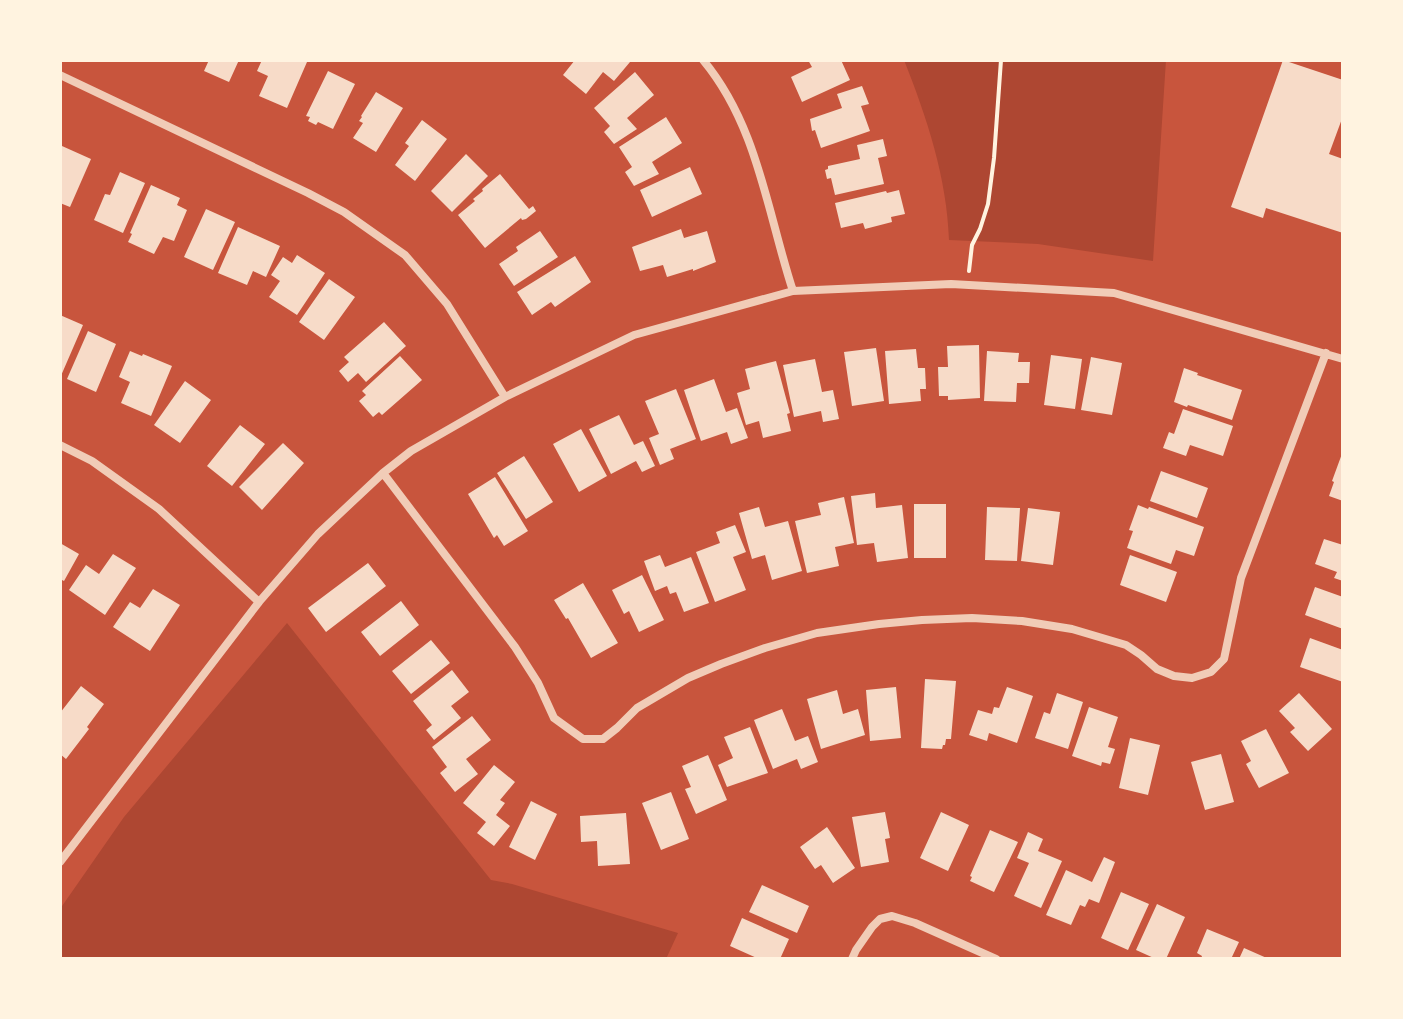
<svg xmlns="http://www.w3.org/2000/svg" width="1403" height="1019" viewBox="0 0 1403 1019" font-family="'DM Sans',sans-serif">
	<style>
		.green { fill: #ae4732 }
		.building { fill: #f7dbc8 }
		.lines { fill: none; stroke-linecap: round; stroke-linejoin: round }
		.path { stroke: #fff3e0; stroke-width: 4 }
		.minor { stroke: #f1ccb7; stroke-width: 8 }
	</style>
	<rect width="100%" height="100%" fill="#c8553d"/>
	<path class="green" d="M904 60H1166L1153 261 1038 244 949 240C947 178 927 118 904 60Z
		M287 623 491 880 512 884 678 933 666 959H60V909L124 817Z"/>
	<path class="building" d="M209 60H239L229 82 204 71Z
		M262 60H302L307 62 287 108 259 96 268 76 257 71Z
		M575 60H628L630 62 614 81 603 72 586 94 563 75Z
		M808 60H841L850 80 802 102 791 77 812 67Z
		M1283 60 1343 80V116L1329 154 1343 159V233L1266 208 1263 218 1231 207Z
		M328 71 355 84 333 129 318 122 316 125 308 121 310 117 306 116Z
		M635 72 654 95 627 118 637 129 614 144 604 132 610 126 594 108Z
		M862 86 869 104 861 106 870 131 821 148 815 130 812 131 810 119 842 108 837 94Z
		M376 92 403 108 376 152 353 138 363 123 359 121 362 117 361 116Z
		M666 117 682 143 652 162 659 174 634 186 625 172 632 167 619 147Z
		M422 120 447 139 415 181 395 165 409 146 405 143Z
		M883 139 887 156 878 158 884 184 835 195 831 178 827 179 825 170 828 169V166L860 159 857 145Z
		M62 146 91 159 70 207 60 203V150Z
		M466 154 488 176 452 212 431 191Z
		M690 167 702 194 652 217 640 190Z
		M120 172 145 183 123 233 94 220 105 194 110 195Z
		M500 174 529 209 533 206 536 211 526 219 522 220 521 218 485 248 458 215 475 201 473 199 483 191 482 189Z
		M151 185 180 198 177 205 187 210 174 241 163 237 154 254 128 242 132 234 130 233Z
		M899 190 905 214 891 217 892 222 865 229 863 223 841 228 835 203 886 191 887 193Z
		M206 209 235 222 213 270 184 257Z
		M238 227 280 246 266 277 253 271 247 285 218 273Z
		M681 229 684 238 707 231 716 262 693 271V269L667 277 663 265 640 271 632 247Z
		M540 231 558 257 514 286 499 264 518 251 516 247Z
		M297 255 325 273 297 315 269 297 280 281 271 275 283 257 292 263Z
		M575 256 591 282 555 307 551 302 532 315 517 292Z
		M329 279 355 297 324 340 299 322Z
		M60 315 83 325 60 378Z
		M384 322 406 346 366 382 358 373 348 382 339 371 349 362 344 357Z
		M88 331 116 344 96 392 67 379Z
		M979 345 980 398 948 400V396H939L938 367H948L947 346Z
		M876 348 884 401 852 406 844 352Z
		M916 349 918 368H925L926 389H920L921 401 889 404 885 351Z
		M130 351 142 356 143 354 172 366 151 416 121 403 130 382 119 377Z
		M987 351 1019 353 1018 362H1030L1029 383H1017L1016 402 984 401Z
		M1051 355 1082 359 1075 409 1044 405Z
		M400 356 422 380 382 415 379 412 373 417 359 401 366 395 362 391Z
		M1091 357 1122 363 1112 415 1081 410Z
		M815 359 822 392 833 390 839 419 823 422 821 411 794 417 783 365Z
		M776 361 790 413 787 414 791 431 763 438 759 421 746 425 737 393 750 389 745 369Z
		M1184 368 1198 373 1197 375 1242 390 1232 420 1188 405 1187 407 1174 402Z
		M714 379 726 412 737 408 748 438 731 444 727 432 701 441 684 390Z
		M185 381 211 400 180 443 154 425Z
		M676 389 696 439 670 449 674 459 660 465 649 438 659 434 645 401Z
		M1183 409 1233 426 1223 456 1190 445 1186 456 1163 448 1169 432 1174 434Z
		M619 415 634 445 643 441 655 466 642 472 636 461 611 474 589 429Z
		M240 425 265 444 232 486 207 466Z
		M581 429 607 476 579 492 553 444Z
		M283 443 304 463 262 510 239 487Z
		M1343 451V501L1329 496 1334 482 1332 481Z
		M524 456 553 502 526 519 497 473Z
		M1161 471 1208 488 1197 518 1150 501Z
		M495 477 528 531 504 546 497 535 494 538 468 494Z
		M875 493 876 508 902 505 908 558 877 562 874 543 857 545 851 496Z
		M844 497 854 543 835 547 839 566 807 573 795 521 821 515 818 503Z
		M914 504H946V558H914Z
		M1138 505 1148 509 1149 507 1204 527 1194 556 1176 550 1171 564 1127 548 1133 531 1129 530Z
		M759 507 765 527 788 521 802 571 772 580 765 555 752 559 739 513Z
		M987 507 1020 508 1017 561 985 560Z
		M1028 508 1060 512 1053 565 1021 561Z
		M735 525 746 552 733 557 746 590 715 602 696 552 720 543 716 532Z
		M1324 539 1343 545V581L1334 578 1337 572 1315 564Z
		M60 543 79 554 64 581 60 579Z
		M113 554 136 568 105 615 69 590 86 565 99 574Z
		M660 555 665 567 691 557 709 603 684 612 676 592 670 594 667 586 655 591 644 561Z
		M1130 555 1177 572 1166 602 1120 585Z
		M368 563 386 586 326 632 308 608Z
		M642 575 664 620 639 632 629 611 624 614 612 590Z
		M583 583 618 643 591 658 568 618 566 619 554 600Z
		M1315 587 1343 597V629L1305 615Z
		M153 589 180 605 150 651 113 627 130 602 140 608Z
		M401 601 419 625 380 656 361 632Z
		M1310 638 1343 650V682L1300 667Z
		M431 640 450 663 411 694 392 671Z
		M452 670 469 692 451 706 461 718 434 740 426 730 432 725 413 701Z
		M925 679 956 681 951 739H946L945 745H943L942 749 921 748Z
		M81 686 104 704 87 727 89 729 66 759 60 754V713Z
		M896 687 901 738 870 741 866 690Z
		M1007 687 1033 696 1017 743 989 733 987 741 969 735 978 710 992 714 994 707 999 708Z
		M837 690 843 714 858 709 865 735 821 749 807 699Z
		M1057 693 1083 702 1068 749 1035 738 1044 712 1050 714Z
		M1299 693 1332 729 1308 751 1290 732 1295 728 1279 711Z
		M1089 707 1118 717 1108 747 1115 749 1110 764 1102 762 1101 766 1072 756Z
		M782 709 795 741 808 736 818 762 801 769 797 759 773 769 754 720Z
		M472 716 491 740 466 759 478 774 455 792 440 773 447 767 432 747Z
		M750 727 768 773 727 787 718 765 733 758 724 737Z
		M1266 729 1289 773 1259 788 1246 764 1251 761 1241 741Z
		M1130 738 1160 745 1148 795 1119 788Z
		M1221 754 1234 802 1205 810 1191 762Z
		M708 755 727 800 696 814 685 789 691 787 682 766Z
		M494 765 515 782 500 800 505 803 496 815 510 826 494 846 477 833 486 822 463 803Z
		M671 792 689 839 661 850 642 803Z
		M531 801 557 814 535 860 509 847Z
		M885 812 890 838 885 839 889 862 861 867 852 817Z
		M941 812 969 825 948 871 920 858Z
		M626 813 630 864 598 866 597 841 581 842 580 816Z
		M827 827 855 868 833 883 821 865 815 869 800 847Z
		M990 830 1018 842 994 892 970 881 972 877 970 876Z
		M1028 832 1043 839 1038 851 1062 861 1041 908 1014 896 1029 863 1017 858Z
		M1104 857 1115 862 1099 903 1089 899 1085 907 1080 905 1071 925 1046 915 1066 870 1092 882Z
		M762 885 809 906 797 933 749 912Z
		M1121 892 1149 904 1128 950 1101 938Z
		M1157 904 1185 917 1166 959H1156L1136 950Z
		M742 918 789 939 780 959H759L730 946Z
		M1207 929 1239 942 1231 959H1201L1202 956 1197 953Z
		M1244 948 1269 959H1239Z"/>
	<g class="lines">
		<path class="path" d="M969 271 972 245 980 229 988 204 994 158 1001 60"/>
		<path class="minor" d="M703 60C758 126 767 212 793 291
			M60 75 308 193 344 212 405 255 447 304 505 397
			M60 445 92 461 159 509 259 602
			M383 473 515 647 538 683 554 718 583 739H603L617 728 637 708 688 678 721 664 765 648 817 633 879 624 922 620 972 618 1022 621 1072 629 1126 645 1141 655 1157 669 1174 676 1192 678 1211 672 1224 659 1241 578 1326 353
			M60 862 259 602 318 534 383 473 411 451 505 397 634 335 793 291 951 284 1114 293 1343 359
			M852 959 856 950 872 927 880 919 892 916 915 923 996 959"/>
	</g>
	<rect width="1403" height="1019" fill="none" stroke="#fff3e0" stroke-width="124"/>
</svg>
